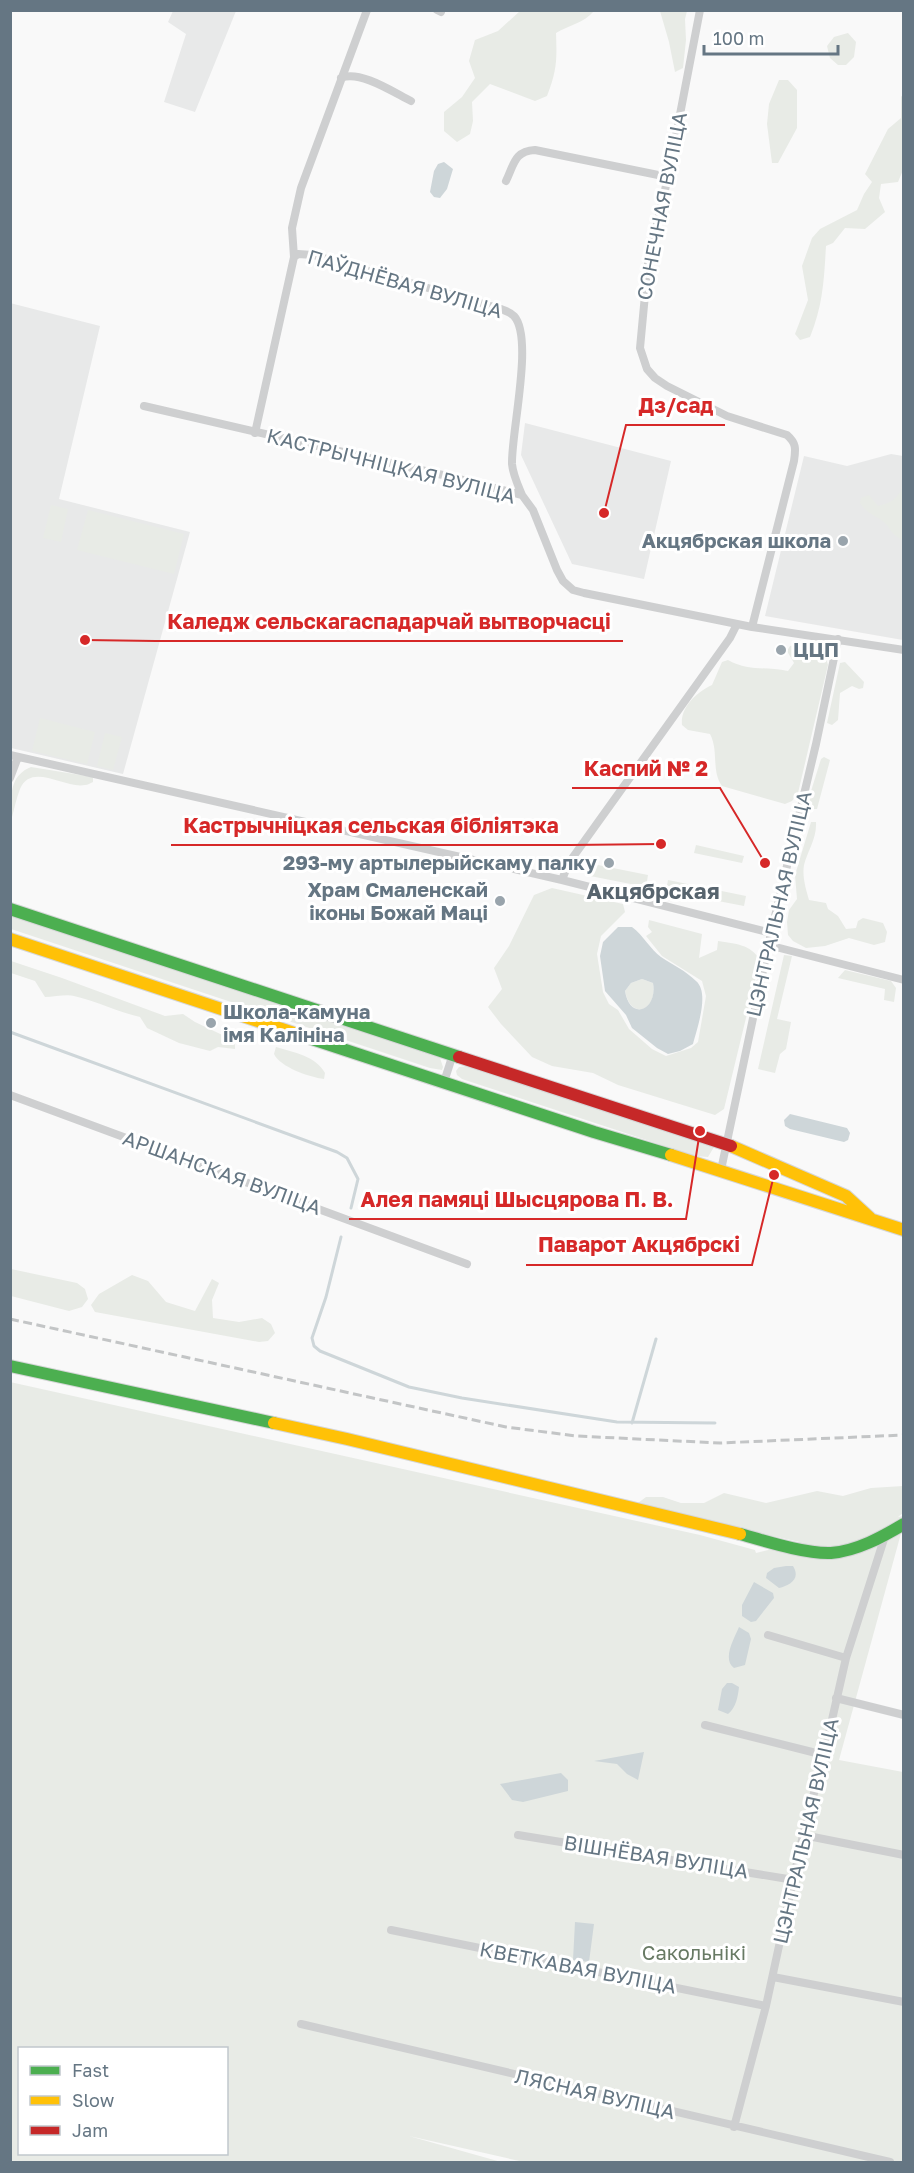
<svg xmlns="http://www.w3.org/2000/svg" width="914" height="2173" viewBox="0 0 914 2173" font-family="'Golos Text',sans-serif">
	<style>
		.built { fill: #e8e9e9 }
		.green { fill: #e8ebe6; fill-rule: evenodd }
		.water { fill: #ced6d9; fill-rule: evenodd }
		.lines { fill: none; stroke-linecap: round; stroke-linejoin: round }
		.stream { stroke: #ced6d9; stroke-width: 3 }
		.fast-casing { stroke: #d5d6d7; stroke-width: 14 }
		.slow-casing { stroke: #d5d6d7; stroke-width: 14 }
		.jam-casing { stroke: #d5d6d7; stroke-width: 14 }
		.street { stroke: #cecfd0; stroke-width: 8 }
		.fast { stroke: #4caf50; stroke-width: 12 }
		.slow { stroke: #ffc107; stroke-width: 12 }
		.jam { stroke: #c62828; stroke-width: 12 }
		.rail { stroke: #c3c5c6; stroke-width: 3; stroke-dasharray: 9 4.5; stroke-linecap: butt }
		.poi-dot { fill: #99a4ac; stroke: #fff; stroke-width: 2 }
		.labels { text-anchor: middle; stroke-width: 6; stroke-linejoin: round; paint-order: stroke }
		.street-label { font-size: 20px; fill: #657683; stroke: #fff }
		.poi-label { font-size: 20px; font-weight: bold; fill: #657683; stroke: #fff; text-anchor: end }
		.park-label { font-size: 20px; fill: #687a64; stroke: #fff }
		.quarter-label { font-size: 22px; font-weight: bold; fill: #57646e; stroke: #fff }
		.leader { fill: none; stroke: #d62828; stroke-width: 2 }
		.callout-dot { fill: #d62828; stroke: #fff; stroke-width: 2 }
		.callout-label { font-size: 21px; text-anchor: middle; font-weight: bold; fill: #d62828; stroke: #fff; stroke-width: 6; stroke-linejoin: round; paint-order: stroke }
	</style>
	<rect width="100%" height="100%" fill="#f9f9f9"/>
	<path class="built" d="M173 11H236L195 112 164 102 186 34 168 22Z
		M10 303 100 326 59 499 190 532 123 774 11 748Z
		M525 423 671 461 644 579 572 564 521 455Z
		M891 454 903 456V640L765 616 804 456 847 466Z"/>
	<path class="green" d="M520 11H594C584 23 569 25 556 33 557 60 557 70 547 96L535 101 490 84 472 102 473 121 470 134 457 142 444 131V112L462 97 475 78 469 61 475 40 498 31Z
		M660 11H687L685 19 686 40 683 68 675 72 669 42Z
		M848 33 856 42 854 57 846 65H838L830 58 827 46 834 37Z
		M779 80H788L797 90V128L778 163H772L767 124 769 104Z
		M903 94 904 134 902 136 903 170 898 182 881 184 879 198 885 212 865 229 845 228 833 243 826 246C824 280 823 305 810 337L800 340 795 334 808 300 802 266 812 238 820 229 857 210 864 194 872 182 865 174 888 129 901 118V97Z
		M903 487 904 540H903C894 536 892 532 886 524 878 516 869 516 860 503L861 498 869 495 878 506C891 503 897 499 903 487Z
		M51 505 68 509 61 542 43 538Z
		M88 510 184 534 174 574 77 550Z
		M795 645C813 646 824 645 828 665L798 793 792 801 785 804 722 786C711 771 719 751 710 734L688 730 682 725C680 707 697 692 712 685L722 662 728 660C749 672 766 666 788 671L794 663 787 651 790 646Z
		M845 662 864 682 863 688 859 689 852 686 840 693 838 720 832 725 827 723 840 663Z
		M40 718 95 732 87 764 32 751Z
		M105 733 122 737 113 770 97 766Z
		M824 757 830 760 817 809H810L807 804 821 759Z
		M31 767 93 777V782C90 783 88 785 85 785 64 789 32 762 20 789 16 799 14 810 11 821 11 799 8 776 31 767Z
		M811 822H816C817 838 808 850 804 865 802 877 806 889 809 900L826 903 828 909 838 916 846 929 856 928 858 921 863 918 883 923 887 932 885 942 874 945 849 938 825 946 806 948 793 941 788 935 787 922 789 910 797 899 795 875Z
		M696 845 744 856 742 863 694 853Z
		M588 863 648 875 646 887 585 875Z
		M668 880 746 896 744 906 666 891Z
		M552 888 623 904 625 912 601 936 597 954 603 992 609 1004 618 1010 629 1029 652 1049 666 1056 691 1048 698 1042 706 996 702 981 662 956 646 936 652 932 648 927 649 920 702 934 699 958 717 950 718 941C736 944 750 944 760 960L724 1109 715 1115 618 1085 593 1073 552 1066 532 1057 501 1024 488 1007 502 989 494 968 509 946 534 895Z
		M11 916 411 1047 440 1058 443 1067 442 1070 430 1068 11 929Z
		M784 955 792 956 777 1019 791 1022 786 1049 780 1054 775 1073 758 1069Z
		M11 961 62 978 165 1016 183 1014 195 1022 235 1041V1049L218 1047 210 1051 179 1043 147 1028 140 1017C117 1012 97 1001 74 996 67 994 54 997 45 997L35 981 11 973Z
		M845 970 891 981 896 988 894 1002 884 1000 885 989 838 978Z
		M642 979 653 983C658 1010 631 1022 625 991L631 983Z
		M276 1047C294 1053 315 1055 325 1073L324 1079C309 1077 280 1067 274 1054Z
		M469 1066 714 1147 708 1157 695 1156 462 1079 457 1075 456 1071 459 1067Z
		M11 1269 77 1283 85 1289 88 1299 82 1307 69 1311 11 1296Z
		M132 1275 148 1281 166 1302 195 1311 212 1279 219 1283 212 1300 213 1318 239 1322 262 1318 271 1324 275 1333 268 1341 259 1342 95 1312 91 1305 99 1294Z
		M10 1382 700 1535 755 1550 756 1553 800 1542 642 1508 638 1503 646 1497H663L681 1503H704L724 1493 766 1503 817 1491 843 1496 871 1488 903 1486V1513L898 1517 903 1516V1526L839 1760 903 1772V2162H524L409 2136 501 2162H11ZM20 2048H226V2154H20Z"/>
	<path class="water" d="M444 162 453 169 447 189 440 198 434 197 430 192 434 171 438 164Z
		M618 927H632C643 935 651 950 661 957 673 965 686 971 696 981 710 993 697 1028 693 1044L680 1051 668 1054 657 1048 632 1028 626 1015 605 991 600 956 603 942ZM642 979 653 983C658 1010 630 1022 625 991L631 983Z
		M790 1114 847 1128 850 1133 848 1140 844 1142 790 1129 785 1126 784 1120Z
		M786 1566H793C801 1579 790 1585 779 1588L766 1578 767 1573 774 1568Z
		M754 1582 773 1593 774 1598 756 1621 751 1622 742 1616V1605Z
		M739 1627 749 1633 751 1639 745 1665 734 1668C722 1659 734 1639 739 1627Z
		M727 1683H732L739 1687C738 1696 736 1708 728 1714L718 1710 722 1689Z
		M644 1752 638 1780 627 1774 617 1764 594 1761Z
		M561 1773 568 1780V1791L523 1802 512 1800 500 1784Z
		M575 1922 594 1924 589 1962 573 1960Z"/>
	<g class="lines">
		<path class="stream" d="M10 1032 337 1152 347 1158 358 1179 351 1208
			M341 1237 326 1297 312 1338 314 1346 320 1351 409 1387 462 1398 617 1422 715 1423
			M632 1423 656 1339"/>
		<g class="fast-casing">
			<path id="fast" d="M10 909 459 1057
				M309 1038 594 1132 671 1155
				M10 1366 274 1423
				M740 1534C765 1541 805 1554 831 1553 857 1551 882 1537 904 1524"/>
		</g>
		<g class="slow-casing">
			<path id="slow" d="M10 939 309 1038
				M731 1146 846 1196 870 1218
				M671 1155 904 1230
				M274 1423 347 1439 740 1534"/>
		</g>
		<g class="jam-casing">
			<path id="jam" d="M459 1057 731 1146"/>
		</g>
		<path class="street" d="M437 10 441 12
			M700 10 668 177 648 263 640 348 647 369 655 378 667 386 727 416 787 435C796 443 796 448 794 461L752 627
			M341 78C360 70 393 92 411 101
			M506 181C514 165 514 151 535 150L668 177
			M294 257 292 228 301 188 367 10
			M144 406 447 476 522 495 533 510 557 570 563 581 573 590 584 593 752 627 904 650
			M255 433 294 257 298 254 313 255 501 309C506 311 510 312 514 316 534 338 511 433 512 464 513 475 518 485 522 495
			M10 755 562 880 771 933
			M10 778 18 757
			M562 880 568 864 730 638 737 624
			M768 945 904 980
			M444 1082 453 1054
			M10 1095 467 1264
			M721 1170 771 933 816 744 838 639
			M768 1635 846 1658
			M836 1698 904 1715
			M705 1725 824 1755
			M518 1835 794 1880
			M803 1835 904 1855
			M391 1930 766 2006
			M773 1977 904 2002
			M301 2024 890 2162
			M734 2127 766 2006 803 1835 824 1755 846 1658 885 1536"/>
		<use href="#fast" class="fast"/>
		<use href="#slow" class="slow"/>
		<use href="#jam" class="jam"/>
		<path class="rail" d="M10 1319 506 1427 576 1436 720 1443 904 1435"/>
	</g>
	<g class="poi-dot">
		<circle cx="843" cy="541" r="6"/>
		<circle cx="781" cy="650" r="6"/>
		<circle cx="609" cy="863" r="6"/>
		<circle cx="500" cy="901" r="6"/>
		<circle cx="211" cy="1023" r="6"/>
	</g>
	<g class="labels">
		<g class="street-label">
			<text transform="translate(662 206) rotate(-79)" y="7">СОНЕЧНАЯ ВУЛІЦА</text>
			<text transform="translate(405 284) rotate(16)" y="7">ПАЎДНЁВАЯ ВУЛІЦА</text>
			<text transform="translate(391 466) rotate(14)" y="7">КАСТРЫЧНІЦКАЯ ВУЛІЦА</text>
			<text transform="translate(779 904) rotate(-77)" y="7">ЦЭНТРАЛЬНАЯ ВУЛІЦА</text>
			<text transform="translate(222 1173) rotate(20)" y="7">АРШАНСКАЯ ВУЛІЦА</text>
			<text transform="translate(806 1831) rotate(-77)" y="7">ЦЭНТРАЛЬНАЯ ВУЛІЦА</text>
			<text transform="translate(656 1857) rotate(9)" y="7">ВІШНЁВАЯ ВУЛІЦА</text>
			<text transform="translate(578 1968) rotate(11)" y="7">КВЕТКАВАЯ ВУЛІЦА</text>
			<text transform="translate(595 2094) rotate(13)" y="7">ЛЯСНАЯ ВУЛІЦА</text>
		</g>
		<g class="poi-label">
			<text x="831" y="548">Акцябрская школа</text>
			<text x="793" y="657" text-anchor="start">ЦЦП</text>
			<text x="597" y="870">293-му артылерыйскаму палку</text>
			<text x="488" y="897">Храм Смаленскай<tspan x="488" dy="23">іконы Божай Маці</tspan></text>
			<text x="223" y="1019" text-anchor="start">Школа-камуна<tspan x="223" dy="23">імя Калініна</tspan></text>
		</g>
		<g class="park-label">
			<text x="694" y="1960">Сакольнікі</text>
		</g>
		<g class="quarter-label">
			<text x="653" y="899">Акцябрская</text>
		</g>
	</g>
	<path class="leader" d="M604 513L626 425H725M85 640L155 641H623M765 863L720 788H572M661 844L571 845H171M700 1131L686 1219H349M774 1175L752 1265H526"/>
	<g class="callout-dot">
		<circle cx="604" cy="513" r="6"/>
		<circle cx="85" cy="640" r="6"/>
		<circle cx="765" cy="863" r="6"/>
		<circle cx="661" cy="844" r="6"/>
		<circle cx="700" cy="1131" r="6"/>
		<circle cx="774" cy="1175" r="6"/>
	</g>
	<g class="callout-label">
		<text x="676" y="413">Дз/сад</text>
		<text x="389" y="629">Каледж сельскагаспадарчай вытворчасці</text>
		<text x="646" y="776">Каспий № 2</text>
		<text x="371" y="833">Кастрычніцкая сельская бібліятэка</text>
		<text x="517" y="1207">Алея памяці Шысцярова П. В.</text>
		<text x="639" y="1252">Паварот Акцябрскі</text>
	</g>
	<rect width="914" height="2173" fill="none" stroke="#657683" stroke-width="24"/>
	<rect x="18" y="2047" width="210" height="108" fill="#ffffff" stroke="#c1c8cd" stroke-width="1.5"/>
	<rect x="30" y="2066" width="30" height="9" fill="#4caf50" stroke="#c1c8cd" stroke-width="1.5"/>
	<text x="72" y="2077" font-size="18" fill="#657683">Fast</text>
	<rect x="30" y="2096" width="30" height="9" fill="#ffc107" stroke="#c1c8cd" stroke-width="1.5"/>
	<text x="72" y="2107" font-size="18" fill="#657683">Slow</text>
	<rect x="30" y="2126" width="30" height="9" fill="#c62828" stroke="#c1c8cd" stroke-width="1.5"/>
	<text x="72" y="2137" font-size="18" fill="#657683">Jam</text>
	<path d="M704 45v9h134v-9" fill="none" stroke="#657683" stroke-width="3"/>
	<text x="713" y="45" font-size="18" fill="#657683" stroke="#ffffff" stroke-width="4.5" paint-order="stroke">100 m</text>
</svg>
